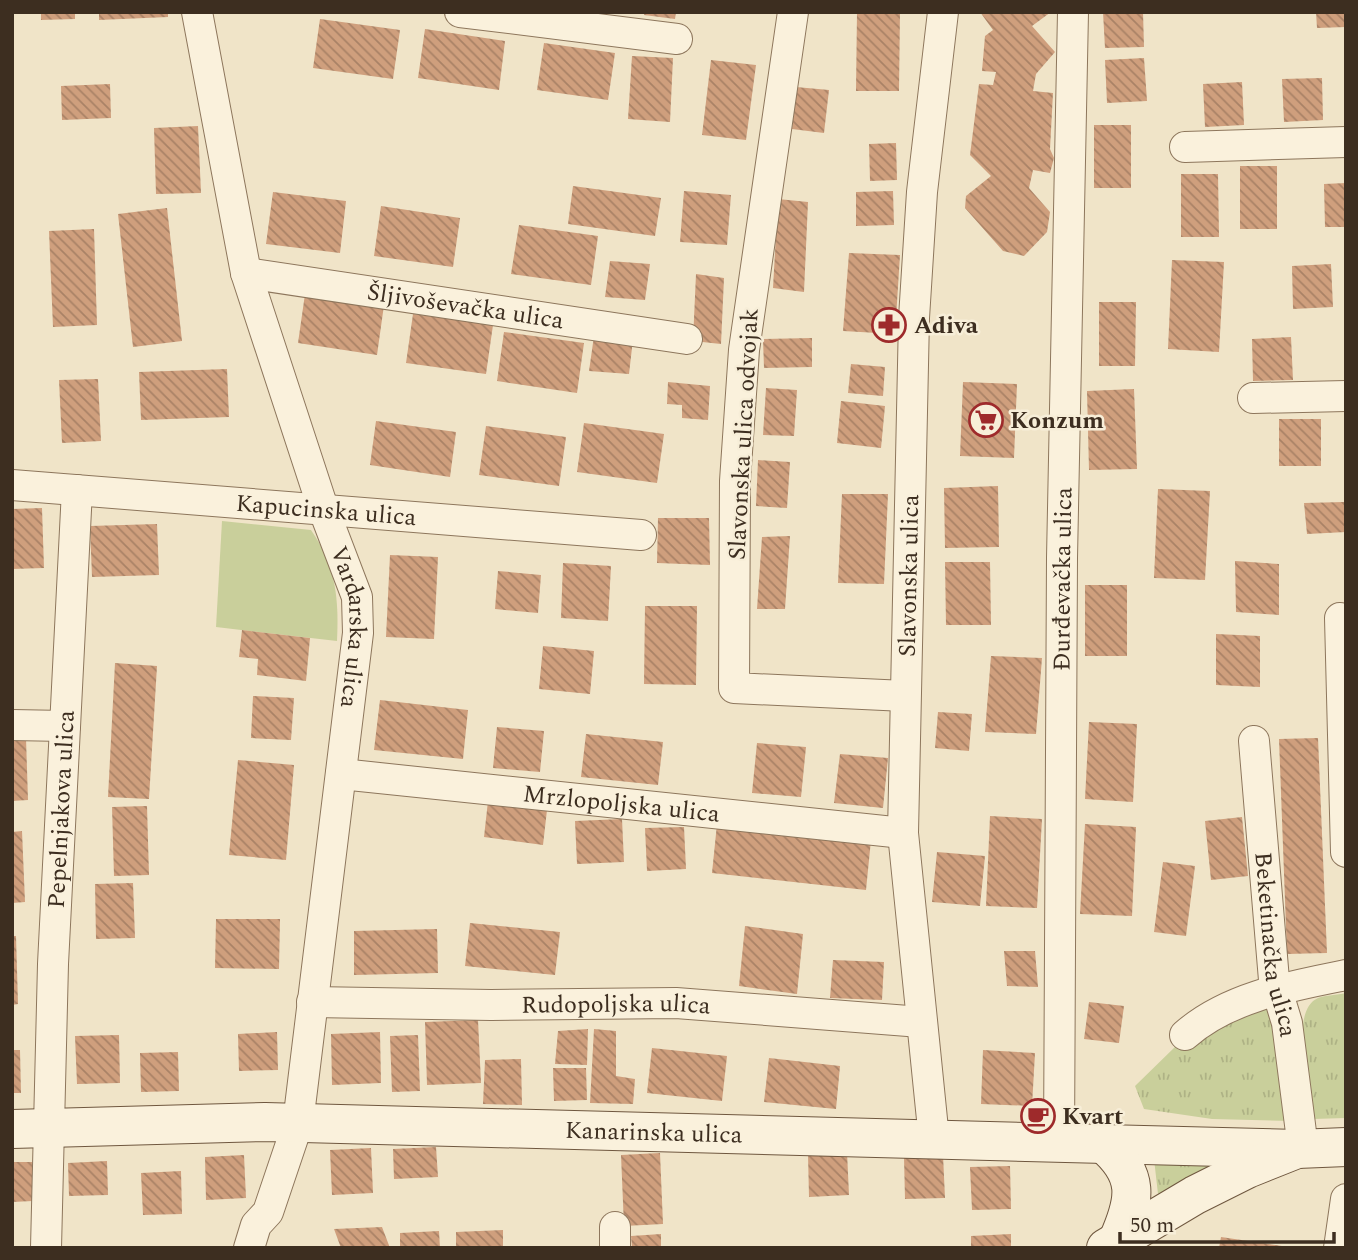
<svg xmlns="http://www.w3.org/2000/svg" width="1358" height="1260" viewBox="0 0 1358 1260" font-family="Spectral,serif">
	<style>
		.grass { fill: url(#grass-tufts) }
		.green { fill: #c9cf9b }
		.building { fill: url(#building-back-hatch) }
		.lines { fill: none; stroke-linecap: round; stroke-linejoin: round }
		.street-casing { stroke: #8d765c; stroke-width: 32 }
		.secondary-casing { stroke: #6f573f; stroke-width: 40 }
		.street { stroke: #faf1dc; stroke-width: 30 }
		.secondary { stroke: #faf1dc; stroke-width: 38 }
		.labels { text-anchor: middle; stroke-width: 5; stroke-linejoin: round; paint-order: stroke }
		.street-label { font-size: 24px; fill: #3d2e20; stroke: #f7eed8 }
		.poi-label { font-size: 24px; font-weight: bold; fill: #3d2e20; stroke: #f7eed8; text-anchor: start }
	</style>
	<defs>
		<pattern id="grass-tufts" width="24" height="20" patternUnits="userSpaceOnUse" patternTransform="scale(1.75)"><rect width="24" height="20" fill="#c9cf9b"/><path d="M3 7l-1-3M5 7V3M7 7l1-3M15 17l-1-3M17 17v-4M19 17l1-3" fill="none" stroke="#aeb285"/></pattern>
		<pattern id="building-back-hatch" width="6" height="6" patternUnits="userSpaceOnUse" patternTransform="scale(1.75)"><rect width="6" height="6" fill="#cf9f7d"/><path d="M-1 5l2 2M0 0l6 6M5-1l2 2" fill="none" stroke="#a98266"/></pattern>
	</defs>
	<rect width="100%" height="100%" fill="#f0e4c8"/>
	<path class="grass" d="M1346 993V1118L1313 1119C1309 1092 1288 1011 1318 998 1326 995 1337 995 1346 993Z
		M1260 1005 1270 1010 1291 1121 1212 1119 1144 1109 1135 1086 1177 1045Z
		M1154 1159 1208 1164 1209 1168 1158 1194Z"/>
	<path class="green" d="M222 521 311 530C336 566 339 599 337 641L216 627Z"/>
	<path class="building" d="M41 12H75V19L41 20Z
		M99 12H168V17L99 20Z
		M645 12H676L675 19 644 15Z
		M857 12H900L899 91H856Z
		M980 12H1051L1032 26 1055 52 1036 74 1033 91 1053 93 1050 149 1054 158 1050 173 1033 170 1029 188 1050 212 1047 232 1024 256 1003 251 965 208 966 196 991 176 970 155 979 84 993 85 996 72 982 71 985 36 993 30Z
		M1103 12H1143L1144 47 1105 48Z
		M1316 12H1346V27L1317 28Z
		M320 19 400 30 393 79 313 68Z
		M425 29 505 41 499 90 418 78Z
		M544 43 615 53 608 100 537 90Z
		M632 56 673 58 670 122 628 119Z
		M1144 58 1147 101 1107 103 1105 60Z
		M711 60 756 65 746 140 702 135Z
		M1322 78 1323 120 1284 122 1282 79Z
		M1242 82 1244 125 1205 127 1203 84Z
		M110 84 111 118 62 120 61 86Z
		M796 87 829 90 824 133 792 129Z
		M1094 125H1131V188H1094Z
		M198 126 201 193 156 194 154 128Z
		M896 143 897 180 870 181 869 144Z
		M1240 166H1277V229H1240Z
		M1181 174H1218L1219 237H1181Z
		M1346 183V227H1325L1324 184Z
		M573 186 661 198 655 236 568 224Z
		M684 191 731 195 727 245 680 242Z
		M893 191 894 225 856 226V192Z
		M273 192 346 201 340 253 266 244Z
		M778 199 808 202 804 292 773 288Z
		M381 206 460 218 453 267 374 256Z
		M167 208 182 341 133 347 118 214Z
		M519 225 598 236 591 285 511 274Z
		M94 229 97 325 53 327 49 231Z
		M849 253 900 255 895 334 843 331Z
		M1172 260 1224 262 1219 352 1168 349Z
		M610 261 650 264 645 300 605 297Z
		M1331 264 1333 307 1293 309 1292 266Z
		M696 274 724 278 721 344 693 341Z
		M305 294 384 305 377 355 298 343Z
		M1099 302H1136L1135 366H1099Z
		M413 314 493 325 486 374 406 363Z
		M504 332 584 343 577 393 497 381Z
		M594 336 633 339 629 374 589 371Z
		M1291 337 1293 380 1253 381 1252 339Z
		M812 338V367L764 368 763 339Z
		M851 364 885 367 883 396 848 393Z
		M227 369 229 417 141 420 139 372Z
		M98 379 101 441 62 443 59 380Z
		M668 382 710 386 708 420 682 418V405L667 404Z
		M963 382 1017 384 1014 458 960 456Z
		M766 388 797 390 794 436 763 435Z
		M1134 389 1137 469 1089 470 1087 391Z
		M841 401 885 406 881 448 837 443Z
		M1279 419H1321V466H1279Z
		M376 421 456 432 450 477 370 465Z
		M584 423 664 434 657 483 577 472Z
		M486 426 566 437 559 486 479 475Z
		M758 460 790 462 787 508 756 506Z
		M998 486 999 547 945 548 944 488Z
		M1158 489 1210 491 1205 580 1154 578Z
		M842 494H888L884 584 838 583Z
		M1344 502 1346 532 1307 534 1304 503Z
		M42 508 44 568 12 569V509Z
		M658 518H709L710 565 657 563Z
		M157 524 159 575 92 577 90 526Z
		M790 536 785 609H757L762 537Z
		M390 555 438 557 434 639 386 637Z
		M1235 561 1279 564V615L1236 612Z
		M945 562H990L991 625H946Z
		M563 563 611 566 608 621 561 618Z
		M498 571 541 575 538 613 495 609Z
		M1085 585H1127V656H1085Z
		M645 606H697L696 685 644 684Z
		M242 630 310 638 306 681 257 675 258 659 239 657Z
		M1216 634 1260 636V687L1216 685Z
		M543 646 594 651 590 694 539 689Z
		M991 656 1042 658 1036 734 985 732Z
		M115 663 157 666 149 799 108 797Z
		M253 696 294 698 291 740 251 738Z
		M380 700 468 710 463 759 374 750Z
		M938 712 972 714 969 751 935 748Z
		M1089 722 1137 724 1133 802 1085 799Z
		M497 727 544 731 540 772 493 768Z
		M586 734 663 742 658 785 581 777Z
		M12 738H26L28 800 12 801Z
		M1318 738 1327 953 1287 954 1279 739Z
		M757 743 806 747 801 797 752 793Z
		M840 754 888 758 883 808 834 803Z
		M238 760 294 765 286 860 229 855Z
		M488 801 547 810 543 845 484 837Z
		M147 806 149 875 114 876 112 807Z
		M990 816 1042 819 1037 908 986 906Z
		M1242 817 1248 876 1211 880 1205 821Z
		M622 819 624 862 577 864 575 821Z
		M717 824 871 840 866 890 712 873Z
		M1085 824 1136 827 1132 916 1080 914Z
		M684 827 686 869 647 871 645 828Z
		M22 831 25 902 12 903V832Z
		M937 852 985 856 980 906 932 902Z
		M1163 862 1195 866 1186 936 1154 932Z
		M133 883 135 938 96 939 95 884Z
		M216 919H280L279 969 215 968Z
		M470 923 560 932 555 975 465 966Z
		M745 926 803 934 797 994 739 986Z
		M437 929 438 973 354 975V931Z
		M12 936H16L18 1004 12 1005Z
		M1004 951H1035L1038 987 1007 986Z
		M833 960 884 962 882 1000 830 998Z
		M1089 1002 1124 1006 1119 1043 1084 1039Z
		M478 1020 481 1083 427 1085 425 1022Z
		M588 1029 587 1065 555 1064 558 1031Z
		M594 1029 616 1031V1076L635 1079 633 1104 590 1103Z
		M277 1032 278 1070 239 1071 238 1034Z
		M380 1032 381 1083 332 1085 331 1034Z
		M119 1035 120 1083 77 1084 75 1036Z
		M418 1035 420 1091 392 1092 390 1036Z
		M652 1048 727 1056 722 1101 647 1093Z
		M12 1050H20L21 1093H12Z
		M983 1050 1035 1053 1032 1106 981 1104Z
		M178 1052 179 1091 141 1092 140 1053Z
		M769 1058 840 1066 836 1109 764 1102Z
		M521 1059 522 1105 483 1104 485 1060Z
		M553 1068H586L587 1100 554 1101Z
		M436 1147 438 1177 394 1179 393 1149Z
		M371 1148 373 1193 332 1195 330 1150Z
		M847 1152 849 1195 809 1197 808 1154Z
		M660 1153 663 1224 624 1226 621 1155Z
		M244 1155 246 1198 206 1200 205 1157Z
		M943 1155 945 1198 905 1199 904 1157Z
		M107 1161 108 1195 69 1196 68 1163Z
		M12 1162H32L33 1201 12 1202Z
		M1010 1166 1011 1209 972 1210 970 1167Z
		M181 1171 182 1214 143 1215 141 1173Z
		M382 1227 390 1248H341L334 1229Z
		M503 1230V1248H456V1232Z
		M439 1231 440 1248H400V1233Z
		M661 1234V1248H632L631 1236Z
		M1011 1234V1248H971V1236Z
		M1221 1237 1282 1246V1248H1219Z"/>
	<g class="lines">
		<g class="street-casing">
			<g id="street">
				<path id="s1" d="M197 12 246 273 323 508 357 597 358 633 298 1123 268 1212 256 1225 249 1248"/>
				<path d="M460 12 677 39"/>
				<path d="M793 12 744 350 735 481 734 688 905 696"/>
				<path d="M1185 147 1346 142"/>
				<path id="s2" d="M246 273 687 339"/>
				<path d="M1253 398 1346 396"/>
				<path id="s3" d="M12 485 641 535"/>
				<path d="M1340 618 1346 852"/>
				<path d="M12 725 65 726"/>
				<path id="s4" d="M1254 741 1274 980 1287 1023 1303 1148"/>
				<path id="s5" d="M341 774 903 833"/>
				<path id="s6" d="M312 1002 491 1005 676 1003 921 1022"/>
				<path d="M1185 1035C1228 997 1291 986 1346 975"/>
				<path id="s7" d="M934 1139 903 833 914 318 922 192 943 12"/>
				<path id="s8" d="M1059 1144 1062 558 1073 12"/>
				<path d="M615 1227V1248"/>
				<path id="s9" d="M46 1248 53 964 77 490"/>
				<path d="M1339 1248 1346 1199"/>
			</g>
		</g>
		<g class="secondary-casing">
			<g id="secondary">
				<path id="s10" d="M12 1129 265 1122 1297 1149"/>
				<path d="M1104 1144C1140 1175 1136 1199 1118 1240"/>
				<path d="M1106 1248 1195 1195 1247 1169 1297 1149 1346 1147"/>
			</g>
		</g>
		<use href="#street" class="street"/>
		<use href="#secondary" class="secondary"/>
	</g>
	<defs>
		<g id="pharmacy-ring" transform="scale(1.75)"><circle r="9.5" fill="#f7eed8" stroke="#9e2a2b" stroke-width="1.5"/><path d="M-2-6h4v4h4v4h-4v4h-4v-4h-4v-4h4Z" fill="#9e2a2b"/></g>
		<g id="supermarket-ring" transform="scale(1.75)"><circle r="9.5" fill="#f7eed8" stroke="#9e2a2b" stroke-width="1.5"/><path d="M-6-5.5h2.5l.6 2H6L4.5 2H-2.5L-4.4-4H-6ZM-1.5 3.2a1.3 1.3 0 1 0 .1 0ZM3 3.2a1.3 1.3 0 1 0 .1 0Z" fill="#9e2a2b"/></g>
		<g id="cafe-ring" transform="scale(1.75)"><circle r="9.5" fill="#f7eed8" stroke="#9e2a2b" stroke-width="1.5"/><path d="M-5.5-4.5H6V0H3Q3 3.5 0 3.5H-2.5Q-5.5 3.5-5.5 0ZM3-3.2v2h1.7v-2ZM-6 4.5H4V6H-6Z" fill="#9e2a2b"/></g>
	</defs>
	<g fill-rule="evenodd">
		<use href="#pharmacy-ring" x="889" y="325"/>
		<use href="#supermarket-ring" x="986" y="420"/>
		<use href="#cafe-ring" x="1038" y="1116"/>
	</g>
	<g class="labels">
		<g class="street-label">
			<text dy="8" stroke="none"><textPath href="#s2" startOffset="222">Šljivoševačka ulica</textPath></text>
			<text transform="translate(743 434) rotate(-87)" y="8">Slavonska ulica odvojak</text>
			<text dy="8" stroke="none"><textPath href="#s3" startOffset="315">Kapucinska ulica</textPath></text>
			<text dy="8" stroke="none"><textPath href="#s7" startOffset="565">Slavonska ulica</textPath></text>
			<text dy="8" stroke="none"><textPath href="#s8" startOffset="565">Đurđevačka ulica</textPath></text>
			<text dy="8" stroke="none"><textPath href="#s1" startOffset="637">Vardarska ulica</textPath></text>
			<text dy="8" stroke="none"><textPath href="#s5" startOffset="282">Mrzlopoljska ulica</textPath></text>
			<text dy="8" stroke="none"><textPath href="#s9" startOffset="439">Pepelnjakova ulica</textPath></text>
			<text dy="8" stroke="none"><textPath href="#s4" startOffset="205">Beketinačka ulica</textPath></text>
			<text dy="8" stroke="none"><textPath href="#s6" startOffset="304">Rudopoljska ulica</textPath></text>
			<text dy="8" stroke="none"><textPath href="#s10" startOffset="642">Kanarinska ulica</textPath></text>
		</g>
		<g class="poi-label">
			<text x="914" y="333">Adiva</text>
			<text x="1010" y="428">Konzum</text>
			<text x="1062" y="1124">Kvart</text>
		</g>
	</g>
	<rect width="1358" height="1260" fill="none" stroke="#3d2e20" stroke-width="28"/>
	<path d="M1120 1232v10h214v-10" fill="none" stroke="#3d2e20" stroke-width="3.5"/>
	<text x="1130" y="1232" font-size="21" fill="#3d2e20" stroke="#f7eed8" stroke-width="5" paint-order="stroke">50 m</text>
</svg>
